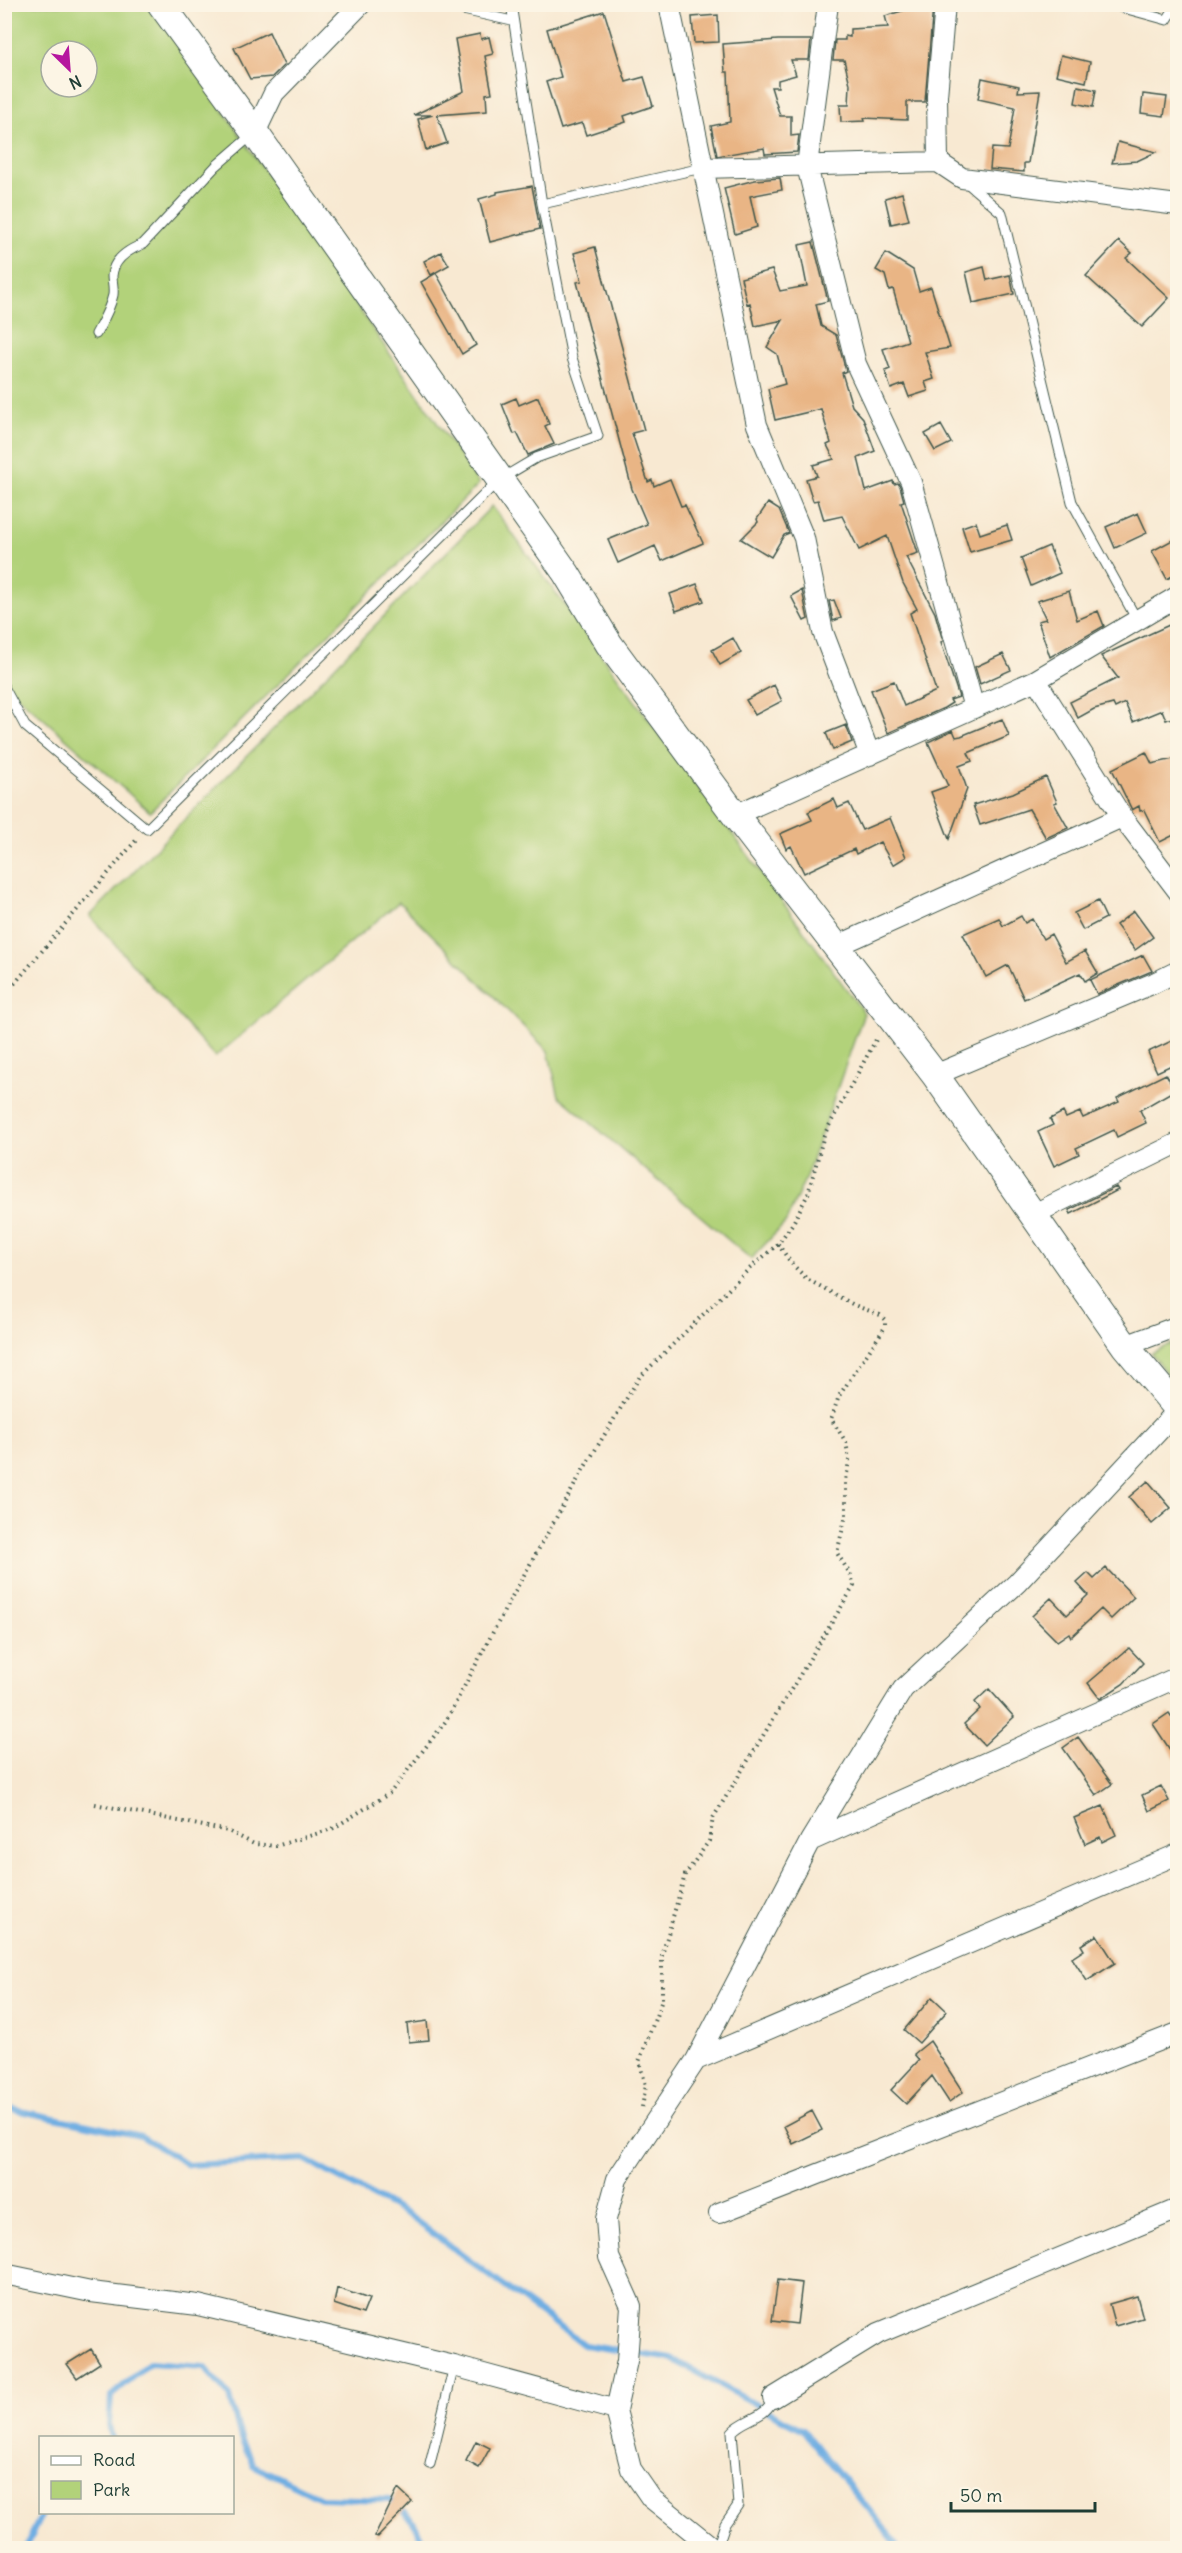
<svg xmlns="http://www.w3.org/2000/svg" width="1182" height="2553" viewBox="0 0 1182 2553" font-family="Delius,sans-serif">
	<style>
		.green { fill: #b2d27a; stroke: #688857; stroke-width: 1.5; fill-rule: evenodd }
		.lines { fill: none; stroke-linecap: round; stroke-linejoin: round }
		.stream { stroke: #6faee2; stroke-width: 6 }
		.building { fill: #e9b585 }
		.lane-casing { stroke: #40574c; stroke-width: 11 }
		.street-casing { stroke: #40574c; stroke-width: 22 }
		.secondary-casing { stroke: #40574c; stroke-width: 29 }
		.path { stroke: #40574c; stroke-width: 4; stroke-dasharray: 1.5 4.5; stroke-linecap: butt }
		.lane { stroke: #fff; stroke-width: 9 }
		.street { stroke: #fff; stroke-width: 20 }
		.secondary { stroke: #fff; stroke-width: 27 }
	</style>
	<rect width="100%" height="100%" fill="#fcf5e5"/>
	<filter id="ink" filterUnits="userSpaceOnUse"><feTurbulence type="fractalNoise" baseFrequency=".0167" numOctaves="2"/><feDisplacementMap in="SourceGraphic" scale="12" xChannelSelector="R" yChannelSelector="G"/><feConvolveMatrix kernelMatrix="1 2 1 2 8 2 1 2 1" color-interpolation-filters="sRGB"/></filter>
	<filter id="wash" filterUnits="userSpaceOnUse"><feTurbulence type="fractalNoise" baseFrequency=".008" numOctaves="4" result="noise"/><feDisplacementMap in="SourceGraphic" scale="24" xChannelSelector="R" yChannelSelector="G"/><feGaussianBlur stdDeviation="1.35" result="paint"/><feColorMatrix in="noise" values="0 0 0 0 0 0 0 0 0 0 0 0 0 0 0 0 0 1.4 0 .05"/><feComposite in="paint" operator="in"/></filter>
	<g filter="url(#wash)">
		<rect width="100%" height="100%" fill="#f8e9d2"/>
		<path class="green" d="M5 5H151L479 484 150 812 5 685ZM51 51H87V87H51Z
			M492 506 864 1013 806 1177 786 1222 751 1259 559 1096 548 1051 399 902 215 1057 90 916Z
			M1177 1341V1388L1151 1353Z"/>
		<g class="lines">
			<path class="stream" d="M4 2106 11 2109 141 2136 188 2165 304 2159 408 2215 584 2345 672 2359 803 2430 897 2544 898 2548
				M112 2438 109 2425 111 2396 150 2363 204 2367 230 2397 241 2439 253 2465 321 2498 390 2500 411 2518 427 2548
				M25 2548 43 2512
				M511 2548 519 2545 533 2548"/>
		</g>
		<g id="blocks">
			<path class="building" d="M933 6 925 102H907V120L864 118 865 121 841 122 840 105H849L850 84 844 60H833L835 40H845V36L850 37V29L888 27 885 16 912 8Z
				M604 11 626 82 644 77 653 106 624 116 626 122 586 135 582 123 561 129 546 82 561 77 547 29Z
				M718 15 719 42 694 43 692 17Z
				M269 32 284 65 272 77 250 79 234 48Z
				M480 34 481 39 489 37 493 54 485 56 492 93 486 94 487 111 437 115 447 143 426 150 418 119 433 115H414L464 91 455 39Z
				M778 40H811L809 60H791L796 75 778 80V87H771L780 116H791V136L799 135 797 152 765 154 764 148 717 156 711 126 730 122 728 72H725L723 44Z
				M1061 55 1090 62 1086 82 1056 75Z
				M982 78 1019 86 1018 92 1040 91 1028 163H1024V172L990 169 992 148 1008 149 1015 107 978 99Z
				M1078 86 1096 90 1093 107 1075 103Z
				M1143 94 1167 97 1164 116 1141 113Z
				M1118 142 1156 152 1137 161 1112 163Z
				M780 178 782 190 750 196 757 227 735 234 724 188 755 180Z
				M532 186 540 229 490 242 479 199 497 194V192Z
				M902 193 909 220 891 224 885 198Z
				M1119 241 1132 253 1126 258 1169 298 1142 327 1086 276Z
				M813 242 828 301 816 304 821 326 836 335 846 371 842 373 852 406 863 418 875 451 858 458 866 491 893 481 894 484 898 483 900 486 904 501 901 502 918 553 906 557 935 613 943 641 941 642 959 697 950 700 952 703 944 708 888 733 871 690 894 681 904 706 936 691 910 613 917 609 903 583 887 536 859 550 842 516 824 520 818 500 813 501 806 479 817 476 813 465 834 459 827 445 831 443 821 409 775 420 768 389 785 384 777 354 767 347 783 320 755 326 750 303 747 304 741 278 772 270 780 291 807 286 799 245Z
				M595 247 644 430 632 433 648 482 652 480 654 486 670 479 681 506 685 505 703 543 662 561 655 546 618 563 608 540 647 524 632 489 577 282 582 281 574 253Z
				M441 252 449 265 431 275 424 261Z
				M886 253 913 270 919 291 931 287 950 348 925 352 934 379 925 382 928 391 909 397 904 384 891 389 885 371 890 369 883 349 908 341 893 289 889 290 885 275 876 270Z
				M984 267 987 280 1010 275 1014 294 973 303 966 272Z
				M436 273 476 345 462 354 421 282Z
				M538 397 549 424 545 426 554 444 528 455 517 433 514 434 502 404 516 398 519 405Z
				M941 425 951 443 935 451 925 434Z
				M768 503 779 510 789 533 784 535 771 557 741 539 758 522 757 519Z
				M1138 513 1147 533 1115 548 1106 527Z
				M976 522 980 534 1007 525 1012 540 970 552 962 527Z
				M1178 537V573L1167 579 1152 551Z
				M1049 546 1060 573 1031 586 1021 558Z
				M697 584 704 601 676 611 670 594Z
				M802 590 808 619 804 621 791 596Z
				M1069 591 1077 620 1098 611 1104 626 1050 657 1038 621 1046 619 1037 601Z
				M834 600 841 618 833 621 829 601Z
				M1178 621V716L1166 720 1162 710 1133 722 1125 703 1115 708 1113 704 1094 709 1078 718 1070 702 1118 678 1101 656Z
				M733 638 741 653 720 665 712 650Z
				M1003 654 1011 670 980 684 975 667Z
				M774 685 782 701 755 715 746 700Z
				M1002 719 1009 736 968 753 972 761 959 766 967 789 949 839 931 792 948 786 928 742 953 730 956 737 961 736Z
				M846 725 852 742 833 750 826 733Z
				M1146 752 1152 764 1178 758V833L1160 842 1144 810 1140 811 1139 806 1132 810 1112 769Z
				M1046 777 1057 802 1054 803 1068 828 1046 838 1029 809 980 825 973 805 1013 793Z
				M834 799 838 808 849 803 862 830 890 818 906 857 893 865 880 842 856 854 854 849 804 873 791 846 786 849 780 834 812 820 808 812Z
				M1098 901 1106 918 1083 930 1074 913Z
				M1134 911 1153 937 1135 950 1116 925Z
				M1021 916 1025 923 1032 919 1043 939 1051 934 1066 962 1085 951 1098 973 1085 981 1080 973 1024 999 1008 965 986 977 963 934 999 918 1003 926Z
				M1143 955 1152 971 1097 994 1090 980Z
				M1178 1038V1062L1157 1072 1148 1052Z
				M1166 1074 1175 1090 1140 1110 1146 1123 1117 1137 1114 1130 1076 1148 1079 1154 1054 1166 1038 1132 1053 1125 1050 1119 1063 1112 1066 1118 1080 1112 1083 1118 1119 1102 1117 1098Z
				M1116 1187 1118 1190 1071 1214 1069 1210Z
				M1148 1481 1171 1508 1152 1524 1129 1497Z
				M1106 1568 1134 1597 1111 1619 1101 1609 1071 1637 1069 1633 1057 1641 1032 1616 1051 1598 1067 1615 1088 1595 1077 1583 1088 1573 1094 1579Z
				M1129 1648 1143 1663 1123 1684 1100 1699 1088 1683Z
				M989 1689 1014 1717 984 1745 964 1724 980 1709 975 1702Z
				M1169 1713 1178 1726V1762L1153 1724Z
				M1078 1737 1112 1784 1096 1795 1063 1748Z
				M1161 1786 1169 1801 1149 1811 1142 1795Z
				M1103 1806 1116 1835 1102 1842 1100 1837 1085 1844 1074 1818Z
				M1097 1935 1115 1963 1087 1981 1072 1958 1084 1950 1081 1945Z
				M932 1997 947 2011 919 2043 904 2030Z
				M427 2021 429 2040 409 2042 407 2024Z
				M930 2041 963 2092 949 2102 932 2076 906 2104 891 2090 919 2060 914 2054Z
				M812 2111 822 2130 793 2144 784 2126Z
				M778 2280 802 2283 797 2324 772 2321Z
				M337 2288 369 2299 363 2314 334 2304Z
				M1137 2296 1143 2318 1115 2326 1109 2304Z
				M91 2349 100 2363 77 2378 67 2364Z
				M476 2441 490 2448 479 2468 466 2461Z
				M398 2489 412 2502 378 2537 375 2536Z"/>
		</g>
	</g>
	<g filter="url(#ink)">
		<use href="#blocks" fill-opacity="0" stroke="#40574c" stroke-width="1.5"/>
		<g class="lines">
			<g class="lane-casing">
				<path id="lane" d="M436 4 512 21
					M1109 4 1167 20 1177 4
					M966 182 1002 213 1072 502 1137 620
					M542 204 702 168
					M96 334C103 321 110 309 113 295 114 288 112 282 112 276 113 259 128 250 143 244L216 166 253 134
					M4 687 25 726 147 829 499 480 536 458 598 436 572 358 542 204 511 4
					M430 2464 454 2366
					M717 2548 725 2524 738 2505 732 2432C744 2418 768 2418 773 2398"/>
			</g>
			<g class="street-casing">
				<path id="street" d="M669 4 757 425 804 538 823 632 870 755
					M828 4 807 166 856 364 911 482 974 708
					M255 133 274 93 361 4
					M938 162 937 96 945 4
					M702 168 938 162 962 178 1178 205
					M1036 680 1122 817 1178 891
					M735 815 1036 680 1178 596
					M835 947 1122 817
					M935 1075 1154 983 1178 971
					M1032 1215 1178 1143
					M1125 1346 1178 1326
					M810 1841 1178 1677
					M696 2060 1178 1854
					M719 2213 1178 2033
					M4 2274 91 2292 198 2305 454 2366 616 2410
					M773 2398 879 2333 1178 2209
					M713 2548 651 2498 631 2469 616 2410 627 2361 631 2306 609 2257 606 2219 617 2179 696 2060 810 1841 903 1689 1017 1583 1178 1410"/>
			</g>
			<g class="secondary-casing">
				<path id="secondary" d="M161 4 255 133 566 573 609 644 735 815 935 1075 1125 1346 1178 1409"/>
			</g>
			<path class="path" d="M4 990 15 983 138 838
				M95 1804 228 1831 254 1844 276 1846 332 1829 390 1793 446 1721 510 1600 583 1470 639 1378 748 1270 778 1244 793 1223 808 1194 824 1135 878 1036
				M642 2107 646 2085 639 2062 662 2000V1955L685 1875 709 1841 713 1818 854 1586 852 1577 837 1553 846 1515V1481L849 1460 846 1442 831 1419 839 1396 885 1327V1320L880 1315 854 1305 807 1279 791 1263 778 1244"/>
			<use href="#lane" class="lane"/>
			<use href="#street" class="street"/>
			<use href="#secondary" class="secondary"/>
		</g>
	</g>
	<rect width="1182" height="2553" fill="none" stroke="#fcf5e5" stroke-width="24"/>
	<rect x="39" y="2436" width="195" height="78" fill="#fcf5e5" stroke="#a4ab9e" stroke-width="1.5"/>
	<rect x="51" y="2456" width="30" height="9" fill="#ffffff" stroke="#a4ab9e" stroke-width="1.5"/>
	<text x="93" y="2466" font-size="18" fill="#1f3d34">Road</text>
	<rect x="51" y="2481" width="30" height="18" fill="#b2d27a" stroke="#a4ab9e" stroke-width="1.5"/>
	<text x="93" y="2496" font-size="18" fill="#1f3d34">Park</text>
	<g transform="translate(69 69) rotate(155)"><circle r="28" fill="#fcf5e5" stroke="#a4ab9e" stroke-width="1.5"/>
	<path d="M0-4.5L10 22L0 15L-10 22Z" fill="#b5179e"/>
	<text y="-9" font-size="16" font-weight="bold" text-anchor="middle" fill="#1f3d34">N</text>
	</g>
	<path d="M951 2502v9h144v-9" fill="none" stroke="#1f3d34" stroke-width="3"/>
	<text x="960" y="2502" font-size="18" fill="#1f3d34" stroke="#fcf5e5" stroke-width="4.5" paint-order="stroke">50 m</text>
</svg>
